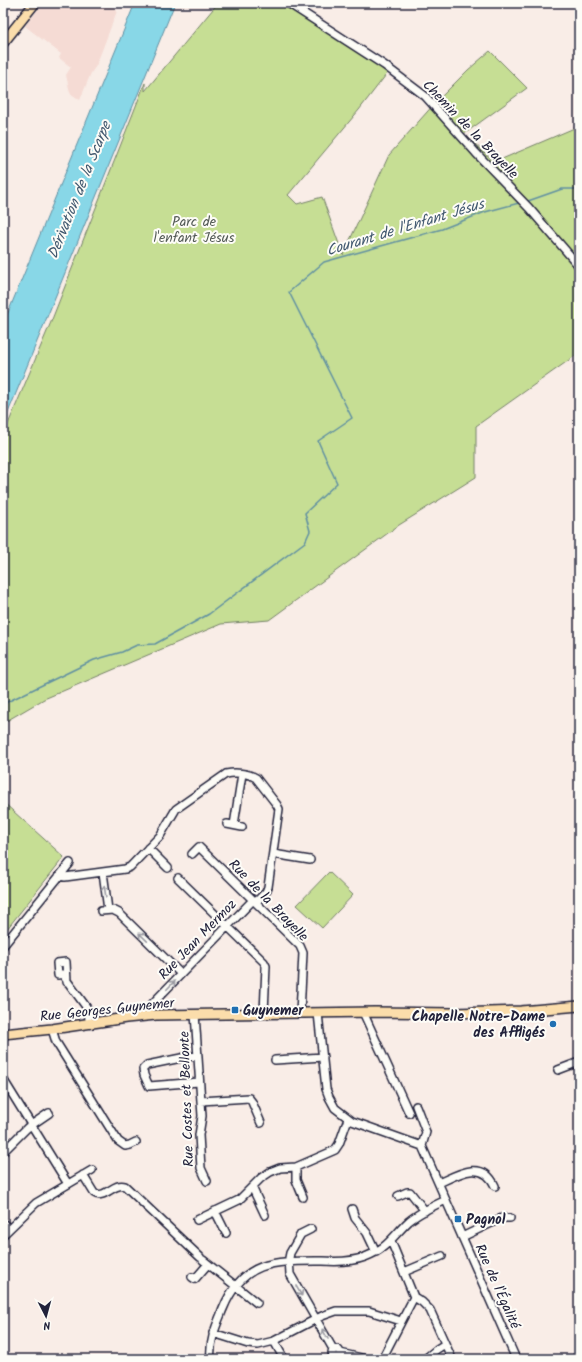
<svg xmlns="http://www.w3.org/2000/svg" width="582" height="1362" viewBox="0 0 582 1362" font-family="Kalam,sans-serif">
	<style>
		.built { fill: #f5dbd4 }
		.green { fill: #c6de94; stroke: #748068 }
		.water { fill: #88d7e7; stroke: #5f8fa2 }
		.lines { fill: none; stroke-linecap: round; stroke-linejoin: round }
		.stream { stroke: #5f8fa2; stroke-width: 1.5 }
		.minor-casing { stroke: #22223b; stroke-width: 10 }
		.major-casing { stroke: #22223b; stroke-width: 12 }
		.minor { stroke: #fdfcf7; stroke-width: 7 }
		.major { stroke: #fbddab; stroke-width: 9 }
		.oneway { stroke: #9a9aa2 }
		.poi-dot { fill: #1f6fb2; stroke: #fdfcf7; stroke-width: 1.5 }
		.labels { text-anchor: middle; stroke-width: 4; stroke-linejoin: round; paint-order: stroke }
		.street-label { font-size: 14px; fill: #22223b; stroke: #fdfcf7 }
		.park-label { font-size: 14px; fill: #535a56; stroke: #fdfcf7 }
		.poi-label { font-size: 14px; font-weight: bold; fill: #22223b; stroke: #fdfcf7; text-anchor: start }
		.water-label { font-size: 15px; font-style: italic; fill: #41586f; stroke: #fdfcf7 }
	</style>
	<rect width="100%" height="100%" fill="#f9ede7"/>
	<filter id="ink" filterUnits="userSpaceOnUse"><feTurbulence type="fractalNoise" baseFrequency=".025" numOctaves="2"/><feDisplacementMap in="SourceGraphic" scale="8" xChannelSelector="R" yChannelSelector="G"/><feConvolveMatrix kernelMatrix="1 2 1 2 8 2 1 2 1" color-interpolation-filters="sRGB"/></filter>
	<g filter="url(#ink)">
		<path class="built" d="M43 3H108L117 11 96 66 91 73 80 100 70 93 66 75 71 67 59 58 61 54 25 26Z"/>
		<path class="green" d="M218 3H285L389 71 359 110 288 195 297 204 322 197 343 255 389 155 435 103 468 70 490 51 527 88 464 134 495 162 579 126V353L476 426V477L399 525 269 620 221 624 44 699 3 723V436L51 322 145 83V91Z
			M3 802 64 857 3 934Z
			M329 872 353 895 322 928 297 905Z"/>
		<path class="water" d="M135 3H175L3 425V325Z"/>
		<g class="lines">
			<path class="stream" d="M528 201 562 189H579
				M3 709 7 702 94 660 122 652 137 645 155 644 209 614 305 542 310 531 305 513 337 483 318 441 352 418 289 292 324 262 442 229 485 212 519 203"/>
			<g class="minor-casing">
				<path id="minor" d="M288 3 384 65 425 96 476 153 529 208 579 266
					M227 824 242 827
					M234 825 242 774
					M148 848 168 868
					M192 854 199 847 300 946 303 953 300 1013
					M273 854 310 860
					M103 872 108 910
					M59 876 65 877 125 869 130 867 160 836 176 809 226 774C235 772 248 773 256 778L277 805 279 809 268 887 266 892 256 902
					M178 878 264 962 266 966 264 1013
					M101 911 113 910 119 913 181 974
					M3 946 70 863
					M67 982 66 962 57 963 58 975 62 974 87 1008 90 1024
					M363 1012 409 1113
					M318 1013 326 1089 329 1097 335 1108 352 1121 422 1146 516 1359
					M195 1014 202 1116 199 1135 201 1168 207 1181
					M150 1016V1009L153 1003 253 900
					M52 1029 56 1042 118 1141 125 1146 130 1145 136 1142
					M198 1056 186 1057 147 1065 143 1069 144 1075 149 1086 199 1082
					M275 1060 323 1057
					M558 1070 579 1062
					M3 1079 68 1184
					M201 1101 249 1098 252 1102 261 1123
					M416 1106 426 1132 422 1146
					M3 1152 27 1128 49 1113
					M296 1167V1180L303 1197
					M83 1175 94 1193C104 1200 114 1182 125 1186L200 1257
					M439 1183C458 1174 483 1159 495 1186
					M252 1187 265 1215
					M398 1196 407 1192H410L425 1211
					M352 1209 355 1218 367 1233 376 1252
					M215 1211 226 1233
					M197 1220 239 1200 261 1178 270 1172 280 1168 296 1167 335 1150 339 1144 348 1119
					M3 1223 9 1229
					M311 1229 301 1234 290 1253 289 1258 290 1274 333 1349
					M3 1235 36 1203 92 1170
					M462 1237 502 1218H510
					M391 1241 414 1297 422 1302 430 1310 452 1359
					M203 1260 257 1303
					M404 1272 442 1256
					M192 1277 195 1279 208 1264
					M213 1333 248 1344 258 1345 274 1341 322 1316 336 1311H369L401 1321
					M274 1341 284 1359
					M332 1353a4 4 0 1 1 8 0a4 4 0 1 1-8 0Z
					M340 1353 366 1359
					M211 1359C209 1341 216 1326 223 1309 243 1259 276 1261 323 1261 337 1262 351 1262 365 1257 387 1249 393 1236 409 1221 420 1212 433 1206 446 1200
					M382 1359 414 1297
					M425 1359 437 1349 445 1344
					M575 1359 579 1355"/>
			</g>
			<g class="major-casing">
				<path id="major" d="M3 43 35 3
					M3 1034 52 1029 126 1018 156 1015 375 1012 454 1013 521 1011 579 1006"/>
			</g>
			<use href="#minor" class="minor"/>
			<use href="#major" class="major"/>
		</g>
		<defs><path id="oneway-shaft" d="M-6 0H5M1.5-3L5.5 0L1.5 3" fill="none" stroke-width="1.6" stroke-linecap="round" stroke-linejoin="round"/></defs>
		<g class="oneway">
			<use href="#oneway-shaft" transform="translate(105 891) rotate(-98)"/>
			<use href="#oneway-shaft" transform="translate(143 937) rotate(-136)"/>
			<use href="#oneway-shaft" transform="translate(171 985) rotate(-46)"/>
			<use href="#oneway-shaft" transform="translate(299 1291) rotate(60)"/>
			<use href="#oneway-shaft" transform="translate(325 1334) rotate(-121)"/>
		</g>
	</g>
	<g class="poi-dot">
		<rect x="231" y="1006" width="8" height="8" rx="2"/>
		<circle cx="553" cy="1024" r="4"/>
		<rect x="454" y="1215" width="8" height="8" rx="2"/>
	</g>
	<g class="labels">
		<g class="street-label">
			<text transform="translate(471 129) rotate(46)" y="5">Chemin de la Brayelle</text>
			<text transform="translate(269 900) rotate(46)" y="5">Rue de la Brayelle</text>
			<text transform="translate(197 939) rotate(-46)" y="5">Rue Jean Mermoz</text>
			<text transform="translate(107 1009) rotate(-6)" y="5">Rue Georges Guynemer</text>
			<text transform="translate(186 1099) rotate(-92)" y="5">Rue Costes et Bellonte</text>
			<text transform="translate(498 1286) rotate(66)" y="5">Rue de l'Égalité</text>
		</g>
		<g class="park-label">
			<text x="194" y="226">Parc de<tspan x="194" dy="16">l'enfant Jésus</tspan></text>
		</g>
		<g class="poi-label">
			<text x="243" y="1015">Guynemer</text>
			<text x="545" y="1021" text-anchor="end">Chapelle Notre-Dame<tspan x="545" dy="16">des Affligés</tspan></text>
			<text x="466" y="1224">Pagnol</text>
		</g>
		<g class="water-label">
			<text transform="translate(79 190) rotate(-68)" y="5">Dérivation de la Scarpe</text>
			<text transform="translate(405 227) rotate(-17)" y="5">Courant de l'Enfant Jésus</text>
		</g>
	</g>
	<rect width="582" height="1362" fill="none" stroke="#fdfcf7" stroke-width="16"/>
	<rect x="8" y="8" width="566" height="1346" fill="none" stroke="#22223b" stroke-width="1.5" filter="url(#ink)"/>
	<g transform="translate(46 1316) rotate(174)" stroke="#fdfcf7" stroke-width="3" paint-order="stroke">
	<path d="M0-3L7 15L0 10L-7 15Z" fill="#22223b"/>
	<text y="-6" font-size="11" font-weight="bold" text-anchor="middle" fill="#22223b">N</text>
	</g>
</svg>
